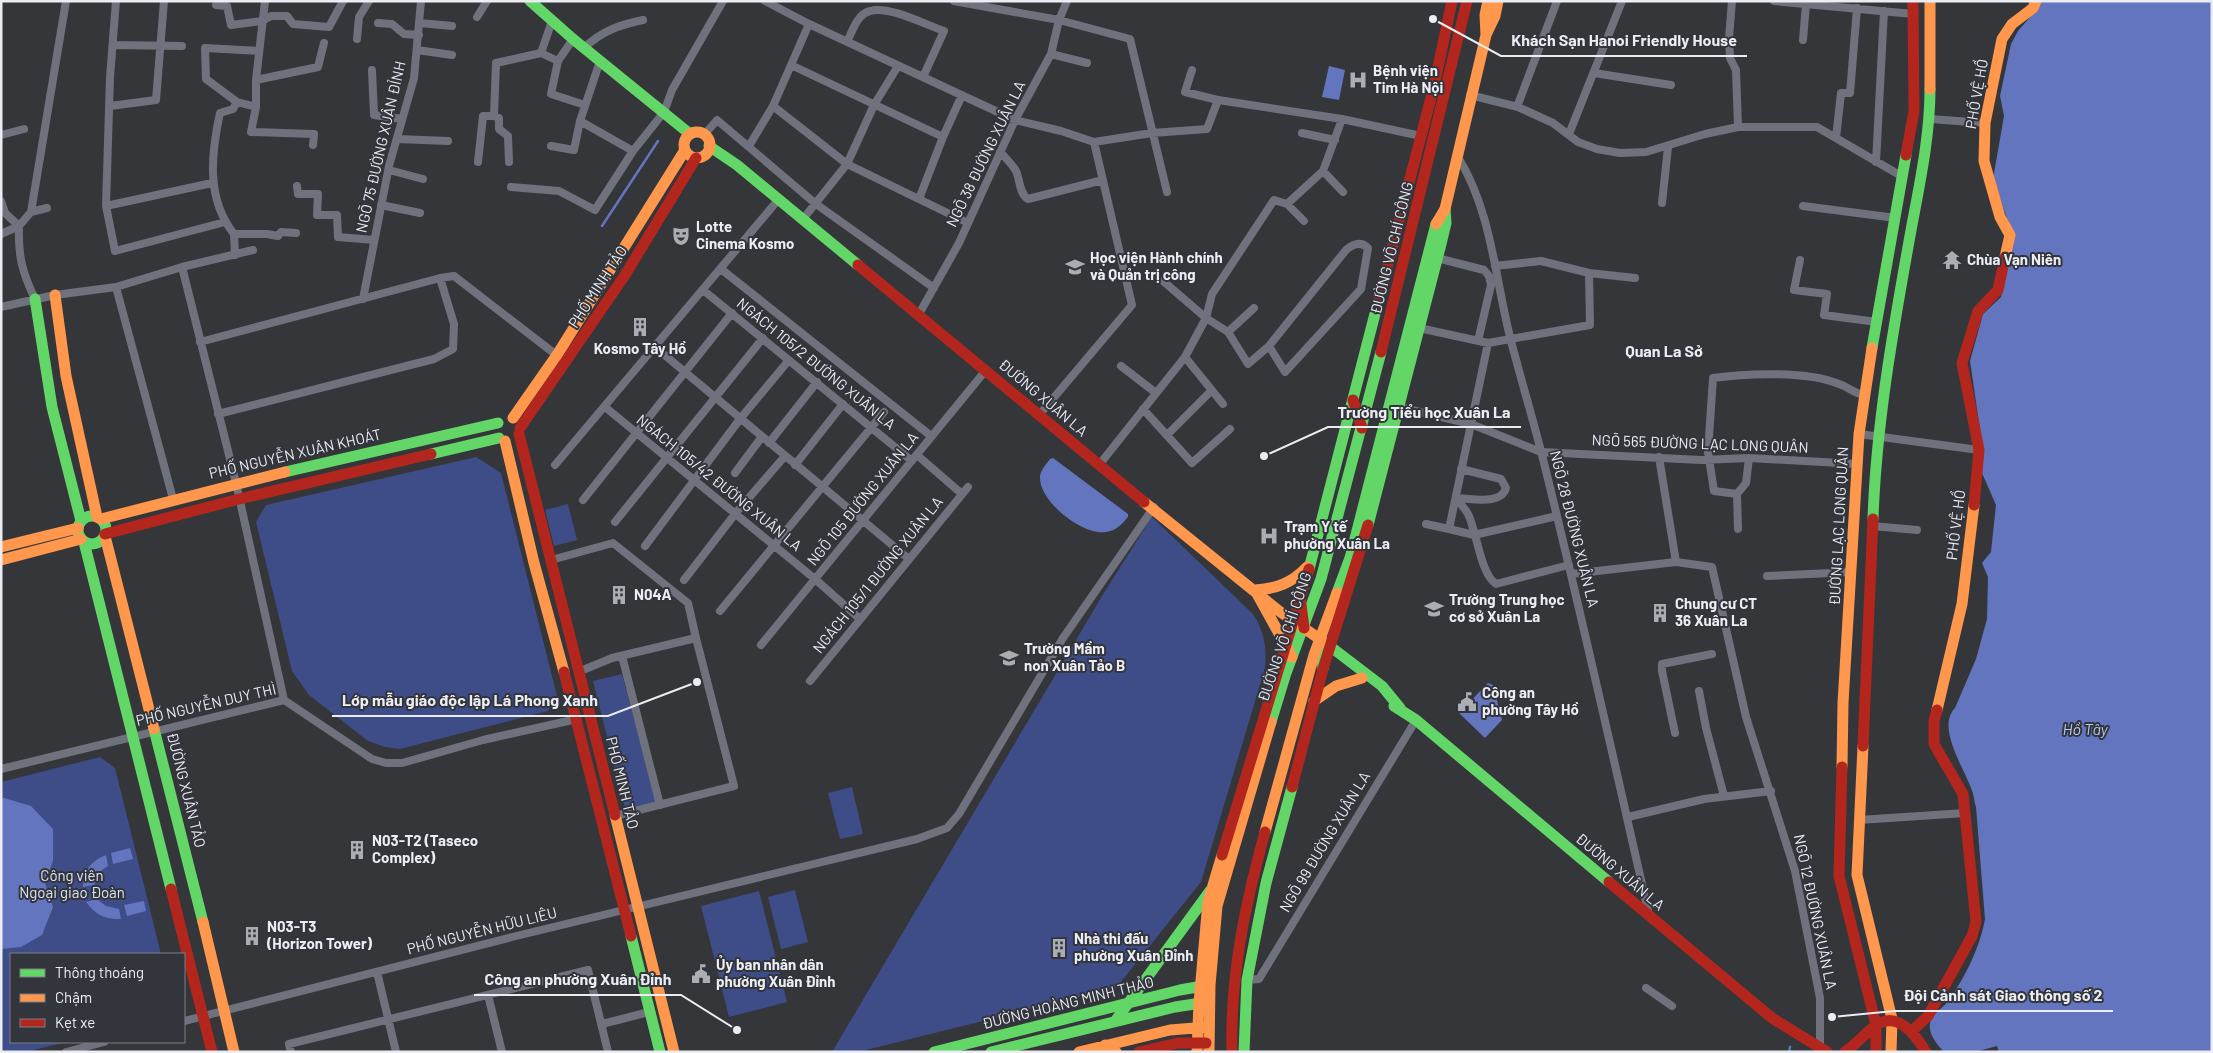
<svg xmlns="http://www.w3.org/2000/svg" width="2213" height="1053" viewBox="0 0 2213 1053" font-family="Barlow,sans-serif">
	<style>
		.green { fill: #3e4c87 }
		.water { fill: #6275be }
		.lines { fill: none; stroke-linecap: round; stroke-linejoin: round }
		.stream { stroke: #6275be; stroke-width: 2.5 }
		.street { stroke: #6f727d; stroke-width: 8 }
		.fast { stroke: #63d668; stroke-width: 11 }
		.slow { stroke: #ff974d; stroke-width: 11 }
		.jam { stroke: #b3261e; stroke-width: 11 }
		.labels { text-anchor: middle; stroke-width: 4; stroke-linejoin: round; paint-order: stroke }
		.poi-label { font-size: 15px; font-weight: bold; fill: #ebedf2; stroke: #33353c; text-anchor: start }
		.street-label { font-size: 15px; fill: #ebedf2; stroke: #33353c }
		.park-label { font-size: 15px; fill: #dbe2f8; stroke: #33353c }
		.neighbourhood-label { font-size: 16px; font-weight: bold; fill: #ebedf2; stroke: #33353c }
		.water-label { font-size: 16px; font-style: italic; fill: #b8c6f0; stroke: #33353c }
		.leader { fill: none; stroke: #ebedf2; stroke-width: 2 }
		.callout-dot { fill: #ebedf2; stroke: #33353c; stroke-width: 2 }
		.callout-label { font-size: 16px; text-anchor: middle; font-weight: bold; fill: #ebedf2; stroke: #33353c; stroke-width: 4; stroke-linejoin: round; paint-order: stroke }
	</style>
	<rect width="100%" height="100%" fill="#35363a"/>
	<path class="green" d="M476 457 501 473 557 696 548 711 400 749 385 747 368 741 309 695 292 671 256 522 266 505Z
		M568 504 577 540 554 546 545 510Z
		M1152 517 1253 614C1264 631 1267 647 1265 668L1201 882 1116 988 858 1052H832L1105 591Z
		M622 674 657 805 626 812 593 681Z
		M100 757 115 768 161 954H11V1042H66L26 1052H1V782Z
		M852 787 863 834 840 839 828 793Z
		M795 890 808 942 781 949 768 897Z
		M759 891 787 1002 729 1017 701 906Z"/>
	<path class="water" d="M2040 1H2212V1052H1999L1997 1046 1975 1052H1944C1936 1043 1925 1031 1932 1018 1936 1011 1944 1007 1948 1001 1965 978 1980 947 1985 919L1976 807C1974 801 1974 794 1971 788 1964 768 1936 727 1955 708L1976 659 1987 619 1988 577 1982 563 1991 552 1996 505 1982 473 1983 450 1970 361 1983 314 2001 297 2013 235 1993 179 2004 116 2000 96 2011 44 2018 31 2032 15Z
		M1329 66 1345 70 1339 100 1322 97Z
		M1053 458 1128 514V517C1122 524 1116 531 1106 532 1083 536 1038 501 1040 476 1041 470 1046 464 1050 459Z
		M1488 683 1493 685 1502 720 1485 738 1459 713Z
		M1 797 31 806 53 829V861L45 883 53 907 42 935 21 947 1 949Z
		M130 848 133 859 113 864 111 853Z
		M106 855 108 866 98 873 94 885 83 887C83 871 91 861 106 855Z
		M97 899 106 906 119 909 121 919C105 920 96 915 86 902Z
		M144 901 146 911 127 916 124 905Z"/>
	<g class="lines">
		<path class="stream" d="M602 226 658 141
			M1789 1052 1790 1047"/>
		<path class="street" d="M116 1 110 77 106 206 115 251 225 222
			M265 1 256 80V107L251 132 314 134 313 145
			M765 1 809 24 1015 120 1061 131 1094 142 1152 133 1207 129 1218 100 1342 119
			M954 1 1059 20 1130 39 1167 192
			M1732 1 1729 38 1730 58 1736 70 1738 127
			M1774 1 1913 14
			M216 5 227 6 231 25 262 21 271 16H287L293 24 329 27 343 1
			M477 17 487 1
			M378 23 392 24 404 34 419 35
			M420 23 452 26
			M357 39 359 17 369 1
			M573 39 558 61 551 94 585 105
			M1803 40 1806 4
			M847 42C852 32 857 14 870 11 888 5 926 25 944 31L923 77
			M113 45 182 46
			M584 48C602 31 619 25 643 20
			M417 50 452 55
			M541 53 552 21
			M1051 54 1087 63
			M791 65 943 137
			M372 70 374 115 402 119
			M1192 70 1185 92 1218 100
			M1594 73 1671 85
			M256 80 318 67 324 43
			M1470 95 1518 107 1553 123 1578 142 1597 149 1620 153 1646 152 1705 134 1738 127H1817L1903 177
			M237 102 233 109 220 113C211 154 206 199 234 234H267L278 236 281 232 296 233
			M110 106 156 100 164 1
			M773 106 847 164 968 223
			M256 107 237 102 206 79 205 48 259 51
			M1517 107 1557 1
			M1930 119 1985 123
			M580 121 633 151
			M1302 133 1335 140
			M1569 134 1622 1
			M1 135 24 129
			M704 135 717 120 816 204 934 288
			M1836 138 1841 93H1850L1857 8
			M397 139 448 141
			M551 146 574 150 580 121 600 61
			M749 146 773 106 809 24
			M1000 152C1006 158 1012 164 1016 171 1020 179 1019 194 1028 199L1103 180
			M1458 157C1492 212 1495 279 1511 341 1521 379 1532 416 1542 455 1580 607 1614 761 1649 915
			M478 162 483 116H494
			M509 162 508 136 499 129V118L494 116 496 63 541 53 558 61
			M1876 162 1884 11
			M389 170 423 179
			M1323 171 1343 192
			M297 186 298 194H318L317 215H337L338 237 374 240
			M511 187 559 191 595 210 633 151 664 112 672 90 723 1
			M919 199 943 137 962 95
			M1 201 5 213 19 226C18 256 22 272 35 299
			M1662 203 1668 147
			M1287 204 1304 221
			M381 205 420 213
			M106 206 212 183
			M1803 206 1896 218
			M31 212 66 1
			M803 219 847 164 874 105 898 66
			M1 234 19 226 31 212 47 208
			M234 234 235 255
			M1437 258 1484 270 1489 276 1491 285 1478 341
			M1800 260 1794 290 1827 294 1824 315 1877 322
			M1495 266 1541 261 1589 273
			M182 267 236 483 284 700
			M721 269 931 436
			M1163 281 1206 318 1228 332 1248 364 1269 346 1285 372 1361 289 1368 248C1361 241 1353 244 1346 250L1269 346
			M116 287 173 499
			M703 290 912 461
			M363 299 389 166 414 78 421 1
			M1 307 55 295 116 287 182 267 253 250
			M919 314 959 243 1015 120 1051 54 1059 20 1067 1
			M1419 328 1488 343 1590 325 1589 273 1635 278
			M1228 332 1254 308
			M200 342 440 278 454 276 559 357
			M1488 343 1449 529 1474 535 1557 516
			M655 347 909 559
			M1185 357 1223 404
			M1121 366 1156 393
			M605 407 815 579 860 619
			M1399 407 1471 424 1541 452 1701 460 1749 458 1858 464
			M1143 409 1192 463 1230 429
			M218 414 434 359 453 349 454 324 440 278
			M1040 414 1132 305 1094 142
			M1859 434 1979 450
			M1167 435 1211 391
			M769 443 817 382
			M917 455 962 494
			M1659 457 1676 562
			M555 465 778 200
			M795 465 843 404
			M1099 465 1185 357 1206 318 1212 294 1274 200 1287 204 1323 171 1342 119 1421 136
			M735 473 761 438
			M1737 494 1714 491 1708 452 1713 378C1747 373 1808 371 1839 384 1848 387 1854 393 1864 395
			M1456 498C1459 503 1465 508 1468 514 1477 532 1480 573 1496 584L1569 565
			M1456 498C1469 498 1501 506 1506 488L1501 479 1461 469
			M583 500 732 313
			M615 522 763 338
			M1426 524 1449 529
			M1872 526 1917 530
			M1738 529 1737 494 1746 483 1749 458
			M645 546 740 419 789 360
			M551 560 613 543 688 603 696 638 612 658 578 672
			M1571 574 1676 562 1712 567 1746 717 1795 871 1820 998V1046
			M1767 576 1852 572
			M684 580 735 514 785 456
			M720 611 884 412
			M761 645 986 370
			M622 656 660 805
			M810 681 968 487
			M1699 691 1706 728 1724 796
			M1675 733 1662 671V664L1712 654
			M1 769 284 700 372 759 386 763H402L483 740 577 719
			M615 816 734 786 696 638
			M1628 817 1704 799 1771 791
			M1859 820 1965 813
			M377 972 396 1052
			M1247 980 1259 979 1416 720
			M1646 988 1672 1006
			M488 995 502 1052
			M184 1021 512 937 917 839 947 828 959 814 1063 638 1154 507
			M602 1024 649 1012
			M66 1052 104 1042
			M291 1052 289 1044 588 970 608 1052"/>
		<path class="fast" d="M530 1 573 39 690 134
			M709 146 737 165 858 265
			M35 299 52 407 81 521
			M1872 348 1906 155
			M431 454 499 438
			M285 472 498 423
			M78 530a14 14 0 1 1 28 0a14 14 0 1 1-28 0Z
			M1873 519C1876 428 1892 336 1908 247 1917 195 1930 142 1930 89
			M1368 525 1441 244 1446 223 1445 209
			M84 542 171 889
			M1309 569 1377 306
			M1337 593 1350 558 1436 224
			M1321 644 1323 669
			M1327 644 1382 686 1400 708
			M1394 706 1416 720 1609 882
			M1271 722 1286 673 1321 579 1381 352
			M154 729 203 922
			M631 936 660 1052
			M1116 1020 1210 891
			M934 1052 1180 990 1208 985
			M991 1052 1175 1007 1208 1002
			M1244 1052 1247 980 1266 883 1292 787"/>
		<path class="slow" d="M1930 1V89
			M1486 35 1495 16 1498 1
			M684 145a13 13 0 1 1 26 0a13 13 0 1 1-26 0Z
			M1436 224 1445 209 1486 35 1485 15 1488 1
			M2005 257 2010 235 2000 217 1984 161 1985 123 2002 39 2012 24 2033 8 2036 1
			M55 295 66 376 97 517
			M513 418 557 355 685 150
			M505 441 534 563 564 672
			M1144 502 1279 611 1327 644
			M101 519 285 472
			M105 536 154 729
			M1 547 78 528
			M1 560 81 539
			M1255 590C1276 589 1292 583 1307 567
			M1255 590 1292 657
			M1314 701 1336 686 1362 678
			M1937 710 1962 604 1974 505
			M1863 746 1857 875 1892 1019 1891 1052
			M1842 767 1843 703 1859 434 1872 348
			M615 815 674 1052
			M1265 832 1314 655 1337 593
			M203 922 234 1052
			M1105 1045 1116 1052
			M1079 1052 1170 1030 1207 1027
			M1197 1052 1199 1003 1208 902 1222 855
			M1209 1052 1210 985 1217 906 1271 722"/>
		<path class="jam" d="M1906 155 1914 111 1913 1
			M858 265 1144 502
			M1377 306 1434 86 1452 1
			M1381 352 1467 1
			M1353 400 1362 428
			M520 428 625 275 696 158
			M519 434 615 815
			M1974 505 1979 450 1962 363 1978 311 1998 290 2005 257
			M105 534 239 499 431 454
			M1300 597 1304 628
			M564 672 631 936
			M1863 746 1873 519
			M1842 767 1839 876 1876 1025V1052
			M1292 787 1323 669 1368 525
			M1222 855 1309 569
			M1609 882 1772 1018 1827 1052
			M171 889 212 1052
			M1912 1031 1928 1016 1972 936 1976 922 1963 794 1934 744V721L1937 710
			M1139 1052 1178 1043H1206
			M1232 1052C1230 976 1245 905 1265 832
			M1845 1052C1856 1045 1864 1034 1875 1026 1897 1010 1915 1034 1926 1052"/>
	</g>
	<defs>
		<g id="hospital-bare" transform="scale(1.5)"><path d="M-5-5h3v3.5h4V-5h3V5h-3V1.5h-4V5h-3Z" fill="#abadb2" stroke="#33353c" stroke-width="2.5" paint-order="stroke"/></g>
		<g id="theatre-bare" transform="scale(1.5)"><path d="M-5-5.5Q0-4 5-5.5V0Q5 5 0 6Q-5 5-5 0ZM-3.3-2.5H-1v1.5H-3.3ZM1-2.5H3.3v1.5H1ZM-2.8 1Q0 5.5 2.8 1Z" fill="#abadb2" stroke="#33353c" stroke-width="2.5" paint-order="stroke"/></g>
		<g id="temple-bare" transform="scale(1.5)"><path d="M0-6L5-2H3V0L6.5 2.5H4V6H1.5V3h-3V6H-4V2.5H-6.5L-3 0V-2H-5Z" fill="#abadb2" stroke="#33353c" stroke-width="2.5" paint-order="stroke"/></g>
		<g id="university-bare" transform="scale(1.5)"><path d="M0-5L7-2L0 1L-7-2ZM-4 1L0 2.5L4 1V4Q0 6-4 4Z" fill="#abadb2" stroke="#33353c" stroke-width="2.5" paint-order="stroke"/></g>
		<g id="building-bare" transform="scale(1.5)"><path d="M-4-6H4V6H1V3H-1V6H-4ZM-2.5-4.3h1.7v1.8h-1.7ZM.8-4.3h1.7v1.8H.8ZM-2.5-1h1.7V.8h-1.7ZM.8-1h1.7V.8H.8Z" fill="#abadb2" stroke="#33353c" stroke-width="2.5" paint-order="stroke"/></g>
		<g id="school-bare" transform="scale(1.5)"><path d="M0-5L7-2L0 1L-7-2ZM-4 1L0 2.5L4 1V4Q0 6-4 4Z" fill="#abadb2" stroke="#33353c" stroke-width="2.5" paint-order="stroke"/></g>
		<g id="civic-bare" transform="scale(1.5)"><path d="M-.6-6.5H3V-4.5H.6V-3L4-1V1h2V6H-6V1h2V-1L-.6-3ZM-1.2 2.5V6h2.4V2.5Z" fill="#abadb2" stroke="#33353c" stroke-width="2.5" paint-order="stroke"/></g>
	</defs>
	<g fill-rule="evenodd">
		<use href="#hospital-bare" x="1358" y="80"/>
		<use href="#theatre-bare" x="681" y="236"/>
		<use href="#temple-bare" x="1952" y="260"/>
		<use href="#university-bare" x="1075" y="267"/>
		<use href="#building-bare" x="640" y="327"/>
		<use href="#hospital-bare" x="1269" y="536"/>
		<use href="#building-bare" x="619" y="595"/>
		<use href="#school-bare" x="1434" y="609"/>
		<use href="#building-bare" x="1660" y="613"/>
		<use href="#school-bare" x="1009" y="658"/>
		<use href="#civic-bare" x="1467" y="702"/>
		<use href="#building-bare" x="357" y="850"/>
		<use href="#building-bare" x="252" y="936"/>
		<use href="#building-bare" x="1059" y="948"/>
		<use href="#civic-bare" x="701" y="974"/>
	</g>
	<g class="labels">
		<g class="poi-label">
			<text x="1373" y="76">Bệnh viện<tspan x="1373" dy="17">Tim Hà Nội</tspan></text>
			<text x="696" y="232">Lotte<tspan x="696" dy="17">Cinema Kosmo</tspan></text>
			<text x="1090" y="263">Học viện Hành chính<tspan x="1090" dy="17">và Quản trị công</tspan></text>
			<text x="1967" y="265">Chùa Vạn Niên</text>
			<text x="640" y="354" text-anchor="middle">Kosmo Tây Hồ</text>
			<text x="1284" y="532">Trạm Y tế<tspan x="1284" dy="17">phường Xuân La</tspan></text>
			<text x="634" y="600">N04A</text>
			<text x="1449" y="605">Trường Trung học<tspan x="1449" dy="17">cơ sở Xuân La</tspan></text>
			<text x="1675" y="609">Chung cư CT<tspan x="1675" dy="17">36 Xuân La</tspan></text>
			<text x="1024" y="654">Trường Mầm<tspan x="1024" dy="17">non Xuân Tảo B</tspan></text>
			<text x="1482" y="698">Công an<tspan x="1482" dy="17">phường Tây Hồ</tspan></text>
			<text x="372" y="846">N03-T2 (Taseco<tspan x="372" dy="17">Complex)</tspan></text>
			<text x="267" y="932">N03-T3<tspan x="267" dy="17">(Horizon Tower)</tspan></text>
			<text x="1074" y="944">Nhà thi đấu<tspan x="1074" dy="17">phường Xuân Đỉnh</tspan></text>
			<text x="716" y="970">Ủy ban nhân dân<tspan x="716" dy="17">phường Xuân Đỉnh</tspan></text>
		</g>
		<g class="street-label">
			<text transform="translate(1977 94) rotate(-80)" y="5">PHỐ VỆ HỒ</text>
			<text transform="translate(381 147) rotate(-77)" y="5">NGÕ 75 ĐƯỜNG XUÂN ĐỈNH</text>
			<text transform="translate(986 154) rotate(-64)" y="5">NGÕ 38 ĐƯỜNG XUÂN LA</text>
			<text transform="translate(1392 248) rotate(-76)" y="5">ĐƯỜNG VÕ CHÍ CÔNG</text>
			<text transform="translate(598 287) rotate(-57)" y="5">PHỐ MINH TẢO</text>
			<text transform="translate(816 364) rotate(39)" y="5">NGÁCH 105/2 ĐƯỜNG XUÂN LA</text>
			<text transform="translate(1043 398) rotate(40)" y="5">ĐƯỜNG XUÂN LA</text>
			<text transform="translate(1700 444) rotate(2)" y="5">NGÕ 565 ĐƯỜNG LẠC LONG QUÂN</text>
			<text transform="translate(295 454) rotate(-13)" y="5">PHỐ NGUYỄN XUÂN KHOÁT</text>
			<text transform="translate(719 483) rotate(39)" y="5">NGÁCH 105/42 ĐƯỜNG XUÂN LA</text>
			<text transform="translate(863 499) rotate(-51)" y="5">NGÕ 105 ĐƯỜNG XUÂN LA</text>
			<text transform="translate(1956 525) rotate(-83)" y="5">PHỐ VỆ HỒ</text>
			<text transform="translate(1839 526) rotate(-87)" y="5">ĐƯỜNG LẠC LONG QUÂN</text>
			<text transform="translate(1574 529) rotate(76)" y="5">NGÕ 28 ĐƯỜNG XUÂN LA</text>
			<text transform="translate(878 575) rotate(-51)" y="5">NGÁCH 105/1 ĐƯỜNG XUÂN LA</text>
			<text transform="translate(1285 637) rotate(-71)" y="5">ĐƯỜNG VÕ CHÍ CÔNG</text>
			<text transform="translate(206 705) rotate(-13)" y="5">PHỐ NGUYỄN DUY THÌ</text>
			<text transform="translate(622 783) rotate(76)" y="5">PHỐ MINH TẢO</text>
			<text transform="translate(186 790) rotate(76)" y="5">ĐƯỜNG XUÂN TẢO</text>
			<text transform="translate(1325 842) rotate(-59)" y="5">NGÕ 99 ĐƯỜNG XUÂN LA</text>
			<text transform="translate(1620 872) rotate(40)" y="5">ĐƯỜNG XUÂN LA</text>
			<text transform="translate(1815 912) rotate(78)" y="5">NGÕ 12 ĐƯỜNG XUÂN LA</text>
			<text transform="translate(482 931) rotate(-14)" y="5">PHỐ NGUYỄN HỮU LIÊU</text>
			<text transform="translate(1068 1003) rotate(-14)" y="5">ĐƯỜNG HOÀNG MINH THẢO</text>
		</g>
		<g class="park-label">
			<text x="72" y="881">Công viên<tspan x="72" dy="17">Ngoại giao Đoàn</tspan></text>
		</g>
		<g class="neighbourhood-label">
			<text x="1664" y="357">Quan La Sở</text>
		</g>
		<g class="water-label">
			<text x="2085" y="735">Hồ Tây</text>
		</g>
	</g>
	<path class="leader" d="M1433 19L1501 56H1747M1264 456L1328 427H1521M697 682L608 716H332M737 1030L681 995H474M1832 1017L1894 1011H2113"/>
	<g class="callout-dot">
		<circle cx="1433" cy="19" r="5"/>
		<circle cx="1264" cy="456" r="5"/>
		<circle cx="697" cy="682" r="5"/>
		<circle cx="737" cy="1030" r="5"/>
		<circle cx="1832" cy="1017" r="5"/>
	</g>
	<g class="callout-label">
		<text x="1624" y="46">Khách Sạn Hanoi Friendly House</text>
		<text x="1424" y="418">Trường Tiểu học Xuân La</text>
		<text x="470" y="706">Lớp mẫu giáo độc lập Lá Phong Xanh</text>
		<text x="578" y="985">Công an phường Xuân Đỉnh</text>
		<text x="2003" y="1001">Đội Cảnh sát Giao thông số 2</text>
	</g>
	<rect width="2213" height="1053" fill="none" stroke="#ebedf2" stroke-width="5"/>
	<rect x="10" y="953" width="175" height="90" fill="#33353c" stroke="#7d7f85"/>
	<rect x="20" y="969" width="25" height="8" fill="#63d668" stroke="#7d7f85"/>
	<text x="55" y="978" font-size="15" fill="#ebedf2">Thông thoáng</text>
	<rect x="20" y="994" width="25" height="8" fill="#ff974d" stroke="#7d7f85"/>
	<text x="55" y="1003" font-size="15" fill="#ebedf2">Chậm</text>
	<rect x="20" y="1019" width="25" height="8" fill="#b3261e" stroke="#7d7f85"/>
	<text x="55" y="1028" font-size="15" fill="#ebedf2">Kẹt xe</text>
</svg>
